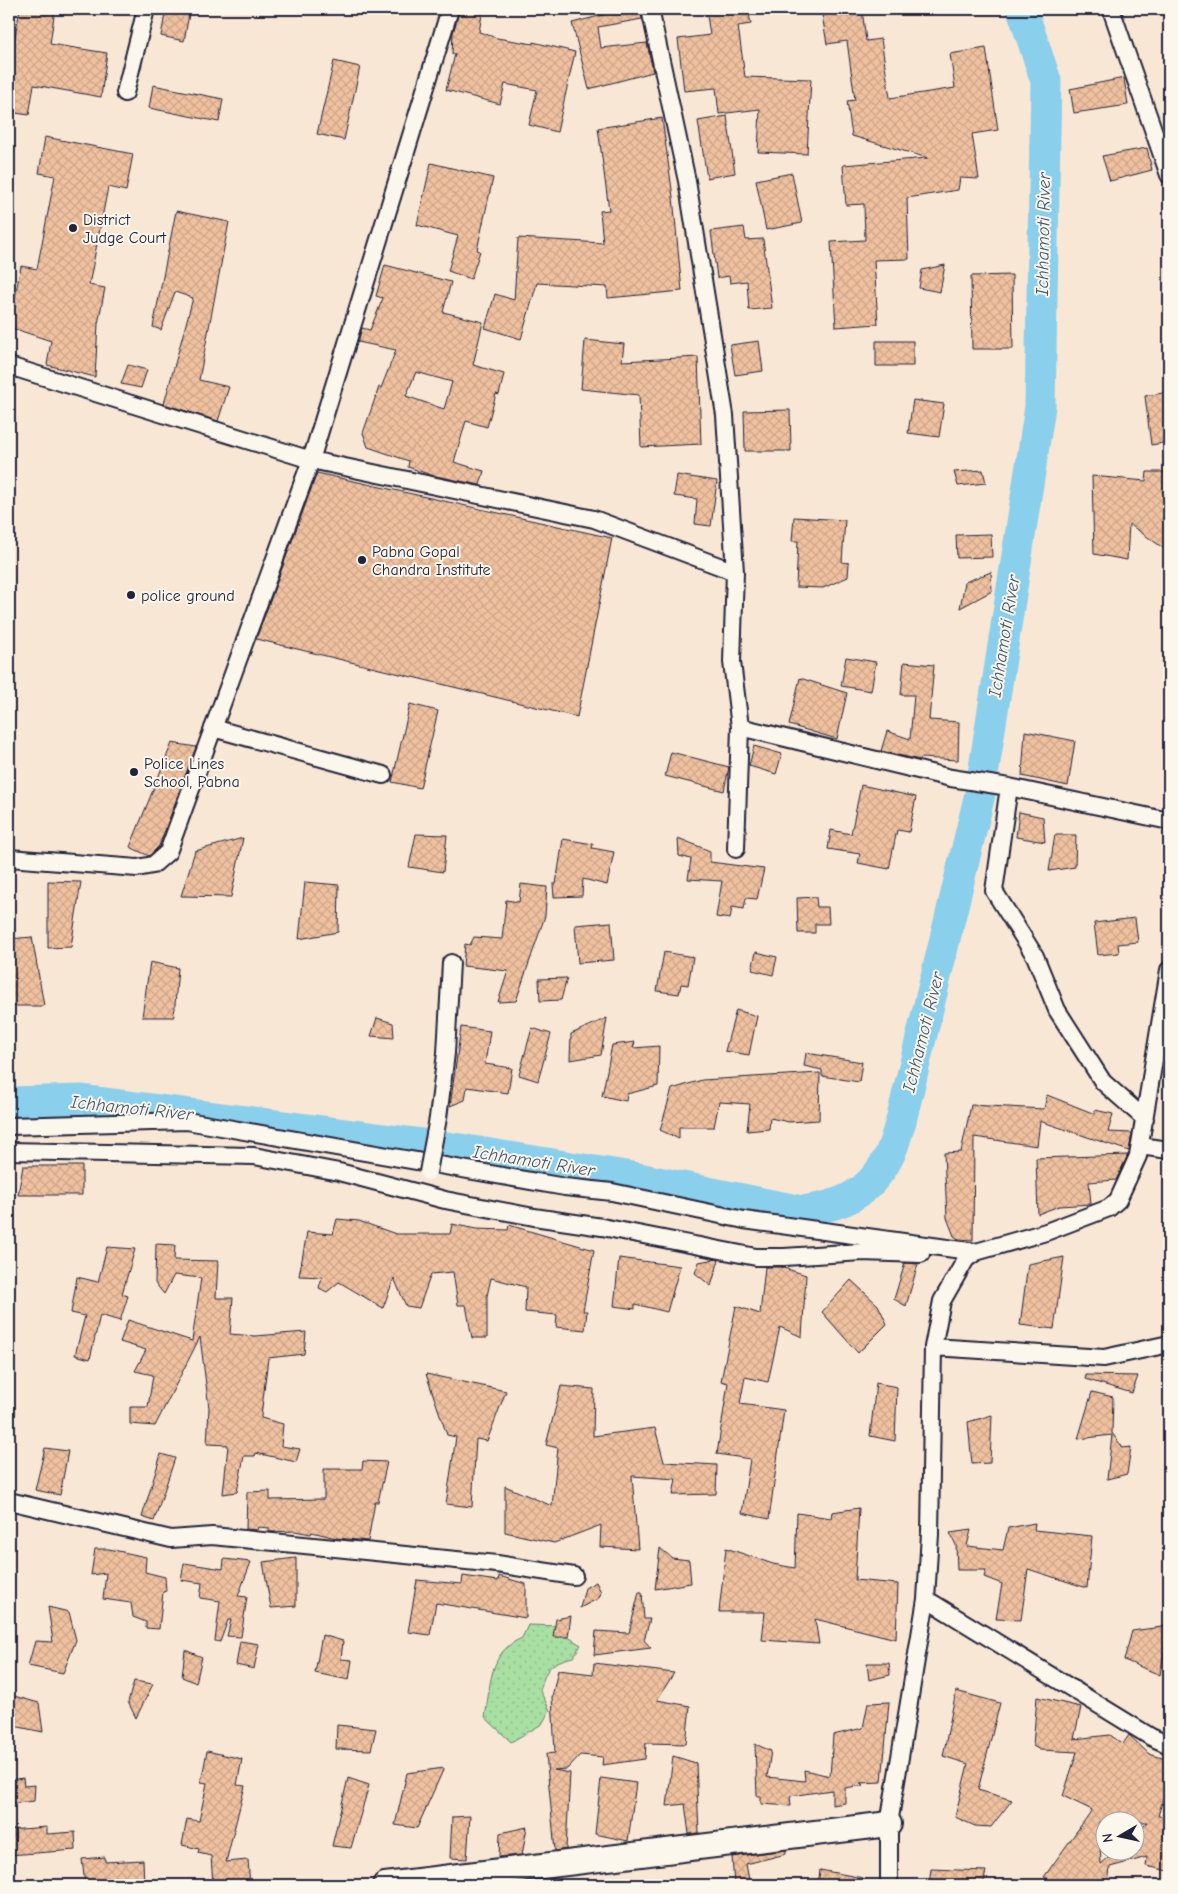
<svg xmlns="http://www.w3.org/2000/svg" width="1178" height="1894" viewBox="0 0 1178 1894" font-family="'Comic Neue',sans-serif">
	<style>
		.built { fill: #f8e7d5; fill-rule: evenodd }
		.park { fill: url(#park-dots); stroke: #65806e }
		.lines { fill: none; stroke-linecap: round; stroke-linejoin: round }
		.river { stroke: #8acfec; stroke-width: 31 }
		.building { fill: url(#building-cross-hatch); stroke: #22223b; fill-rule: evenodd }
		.street-casing { stroke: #22223b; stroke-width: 20 }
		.secondary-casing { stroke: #22223b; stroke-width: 28 }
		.street { stroke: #fbf7ec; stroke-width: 16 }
		.secondary { stroke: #fbf7ec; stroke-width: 24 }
		.street-bridge-casing { stroke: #22223b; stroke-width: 20; stroke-linecap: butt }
		.street-bridge { stroke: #fbf7ec; stroke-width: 16 }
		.poi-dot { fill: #22223b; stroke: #fbf7ec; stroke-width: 2 }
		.labels { text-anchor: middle; stroke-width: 4; stroke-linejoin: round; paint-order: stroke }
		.poi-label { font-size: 16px; fill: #22223b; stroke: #fbf7ec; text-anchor: start }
		.water-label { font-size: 18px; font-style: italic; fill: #415670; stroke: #fbf7ec }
	</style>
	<defs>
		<pattern id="park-dots" width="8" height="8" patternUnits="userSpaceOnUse" patternTransform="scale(1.25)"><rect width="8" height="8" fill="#a8dfa2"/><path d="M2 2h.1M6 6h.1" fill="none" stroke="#90bf8c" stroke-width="1.8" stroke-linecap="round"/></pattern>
		<pattern id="building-cross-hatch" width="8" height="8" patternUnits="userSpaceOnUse" patternTransform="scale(1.25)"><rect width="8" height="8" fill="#f0c19f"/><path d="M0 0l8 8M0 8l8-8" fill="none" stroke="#cea68a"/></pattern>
	</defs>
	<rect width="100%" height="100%" fill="#fbf7ec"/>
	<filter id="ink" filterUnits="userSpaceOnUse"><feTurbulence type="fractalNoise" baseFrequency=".02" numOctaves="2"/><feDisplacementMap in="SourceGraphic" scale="10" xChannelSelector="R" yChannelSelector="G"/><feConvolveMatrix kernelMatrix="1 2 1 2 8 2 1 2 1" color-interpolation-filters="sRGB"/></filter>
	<g filter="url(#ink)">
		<path class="built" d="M9 9H1169V1885H9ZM1106 1822H1136V1852H1106Z"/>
		<path class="park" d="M528 1625 563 1626 568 1637 581 1645 573 1657C549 1663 546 1668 540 1691L550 1710 542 1724 511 1742 485 1717C491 1685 488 1652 522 1638Z"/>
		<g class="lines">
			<path class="river" d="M9 1102 82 1100 454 1148 638 1178 802 1211C841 1206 868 1195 888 1158 894 1147 897 1133 901 1121L980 794 1040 407 1046 81 1022 9"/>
		</g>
		<path class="building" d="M20 9H55L50 44 107 53 101 97 34 85 29 115 9 112V68Z
			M166 9H190L184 41 161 36Z
			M460 9H483L479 32 497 38 533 44V42L575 52 557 132 529 125 537 90 505 84 500 104 446 90 455 54H452L453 33Z
			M626 9H640L642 19 598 27 601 48 647 43 653 72 589 89 572 23Z
			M706 9H748L751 24 738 26 745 77 811 79 807 154 758 152 760 109 719 114 716 88 684 91 678 39 710 35Z
			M821 9H862L866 41 881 39 890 98 955 88 950 54 986 48 998 130 972 134 979 179 960 178 958 190 907 198 909 259 874 260 878 324 836 327 831 242 865 240 864 204 846 205 843 165 928 158 852 136 847 101 855 100 847 41 827 44Z
			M334 61 360 67 344 140 317 134Z
			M1124 78 1128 105 1074 113 1070 89Z
			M153 85 223 99 219 122 149 108Z
			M727 116 735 173 707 178 698 121Z
			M662 118 673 197 682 291 608 298 607 287 537 283 521 339 485 328 495 294 514 300 518 238 603 243 600 211 609 210 598 128Z
			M45 137 133 154 126 191 108 187 89 285 105 288 98 324 95 377 47 365 51 341 9 327 21 266 37 269 55 176 39 173Z
			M1147 148 1152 170 1110 181 1102 156Z
			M431 163 493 178 477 250 480 251 471 279 448 271 458 236 417 225Z
			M792 173 802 223 766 230 756 180Z
			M176 211 229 222 199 380 229 387 218 421 164 404 193 298 175 292 161 330 153 327Z
			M744 227 746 240 763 239 772 308 749 310 747 281 730 283 729 276 717 278 711 231Z
			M385 265 451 282 443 312 483 322 473 365 504 374 499 395 496 394 487 427 466 421 454 462 484 471 480 485 431 475 408 467 409 461 368 447 363 433 379 387 381 388 396 350 358 342 362 328 370 330 383 298 376 296ZM416 372 452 382 444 409 406 396Z
			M945 265 940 292 919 288 922 270Z
			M1012 275 1013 349H972L971 276Z
			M585 340 624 344 622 361 698 357 701 444 641 447 639 395 581 389Z
			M759 341 763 371 735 375 730 345Z
			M876 341H913V366H876Z
			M128 365 147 370 141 388 121 384Z
			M1169 392V442L1151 445 1145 396Z
			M913 400 944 404 939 437 908 433Z
			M790 410 791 451H745L744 411Z
			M983 470 986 483 958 486 954 472Z
			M1147 472H1169V552L1129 524 1127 560 1094 554 1092 476 1146 481Z
			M317 473 612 538 577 717 256 639Z
			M677 475 717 481 711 526 695 524 697 499 674 496Z
			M794 517 845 520 842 562 849 563 848 577 823 588 796 587 798 541H792Z
			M991 534 992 557 957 558 956 535Z
			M991 572 992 591 960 608 965 582Z
			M846 657 876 662 871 691 841 686Z
			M904 662 934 665 929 720 959 722 958 760 921 758 920 760 881 751 887 731 910 739 914 695H901Z
			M800 678 847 693 837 739 789 725Z
			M410 704 438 711 420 788 392 782Z
			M1025 731 1075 741 1068 786 1022 776Z
			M172 743 196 747 159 846 149 856 130 847Z
			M754 746 782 754 776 774 749 766Z
			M671 752 729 767 724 791 665 776Z
			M861 785 916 797 909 832 897 830 889 869 858 863 860 854 828 849 831 830 851 834Z
			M1019 812 1043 817 1045 842 1016 837Z
			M416 834 447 835 443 872 409 867Z
			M1055 835H1076L1075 867 1049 871Z
			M243 838 231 897 181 896 195 851Z
			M678 838 710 851V862L764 869 757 899 746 898 744 909 732 907 730 919 716 917 722 881 688 879 691 859 679 856Z
			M563 839 593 844 592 848 614 852 607 885 583 879 582 896 554 897 553 884H556Z
			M48 881 81 882 71 947 48 948Z
			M305 882 339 885 338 932 299 939Z
			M521 884 547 887 545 916 516 1001 498 1002 508 971 463 966 465 944 470 945 474 937 502 939 506 900 519 902Z
			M816 897 817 907H828L829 924H815V933H798L797 898Z
			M1135 918 1138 942 1118 944 1119 953 1098 955 1094 923Z
			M611 922 614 960 578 963 575 925Z
			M32 937 44 1006H9V939Z
			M664 952 693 957 688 985 681 984 679 994 657 991Z
			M756 952 777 957 773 975 752 970Z
			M150 962 178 968 174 1017H142Z
			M567 978 561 1000 540 1001 539 979Z
			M736 1010 757 1016 749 1055 725 1051Z
			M377 1018 393 1023 394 1038 371 1036Z
			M607 1018 601 1055 570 1060 571 1034Z
			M461 1027 490 1031 485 1064 512 1068 508 1093 467 1087 465 1100 450 1106Z
			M532 1028 551 1034 538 1081 519 1075Z
			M635 1042 633 1048 659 1046 658 1086 627 1094 626 1101 602 1096 612 1045Z
			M806 1053 862 1062 859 1082 822 1076V1070L804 1066Z
			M820 1073 819 1120 789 1122 770 1118 769 1129 747 1131 750 1104 719 1102 714 1127H679V1139L660 1130 672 1089 702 1080Z
			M1047 1095 1095 1114V1110L1113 1114 1108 1132 1132 1133 1129 1151 1040 1121 1037 1146 974 1137 973 1240 958 1239 954 1236 947 1218 944 1153 961 1152 971 1105 1044 1109Z
			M1128 1155 1116 1180 1089 1182 1091 1204 1059 1206 1038 1214 1036 1158Z
			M23 1166H82V1195H18Z
			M337 1219 359 1221 396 1234H450L452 1224 476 1229 508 1230 509 1225 594 1250 583 1311H587L585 1330 556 1327 557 1315 525 1312 526 1287 491 1278 487 1296V1338H472L466 1305H458L453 1272 431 1274 419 1308 406 1306 394 1278 383 1308 339 1282 327 1292 319 1288 322 1277 299 1276 307 1232 333 1234Z
			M156 1244 175 1245 174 1260 218 1261 216 1298H233L230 1334 255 1336 306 1332 304 1354 268 1358 261 1416V1418L283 1424 281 1446 300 1449 296 1462 256 1453 255 1456H244L237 1492 223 1494 228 1445 207 1444 209 1408 200 1337 155 1426 130 1424V1407H148L153 1375 135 1371 146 1350 120 1342 128 1320 192 1341 201 1278 174 1275 164 1294 155 1283Z
			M107 1247 135 1249 122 1294 128 1296 120 1321 100 1315 90 1359 75 1355 85 1316 71 1313 77 1277 98 1282Z
			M1064 1257 1054 1329 1020 1325 1028 1264Z
			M619 1258 680 1266 667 1312 635 1304V1309L614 1306Z
			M715 1259 719 1260 711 1286 695 1273 699 1262Z
			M905 1263 918 1264 906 1306 894 1299Z
			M765 1267H781L806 1275 802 1337 780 1327 768 1382 745 1377 740 1404 784 1410 769 1519 742 1513 750 1459 717 1454 728 1383 721 1381 736 1306 760 1314Z
			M851 1280 878 1305 887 1324 858 1353 822 1312Z
			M426 1374 506 1391 487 1441 476 1439 472 1507 446 1504 456 1437 447 1435Z
			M1086 1375 1138 1376 1132 1393 1085 1379Z
			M876 1383 897 1387 895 1441 870 1436Z
			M561 1386 594 1389 593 1436 655 1428 664 1462 717 1465 716 1494 673 1495 676 1479 632 1476 638 1549 600 1547 601 1525 554 1543 505 1532V1486L552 1506 558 1448 546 1445Z
			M1092 1392 1113 1397 1112 1433 1123 1448 1131 1447 1127 1474 1107 1479 1112 1435 1078 1439Z
			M992 1415 990 1463 972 1464 968 1422Z
			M45 1448 68 1451 60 1495 35 1490Z
			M161 1454 175 1458 154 1521 142 1517Z
			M363 1461 387 1462 378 1502H375L368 1541 336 1538 312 1532 311 1534 295 1531 269 1532V1528L258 1527 257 1530 246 1529 247 1492 270 1491V1500L324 1499V1469H362Z
			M859 1508 855 1580 898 1584 896 1639 815 1619 819 1644 762 1640 765 1612H719L726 1548 773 1564 795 1568 797 1513 831 1518 832 1512Z
			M1035 1523 1034 1530 1092 1536 1087 1588 1028 1569 1021 1620 996 1619 1002 1584 984 1577 986 1570H957L956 1545 950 1533 971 1530 967 1546 1003 1550 1008 1528Z
			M660 1548 672 1558 689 1560 691 1583 655 1589Z
			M95 1549H109L146 1557 145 1572 165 1577 166 1591 163 1592 159 1629 146 1628V1622L133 1617 131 1603 103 1599 106 1573 91 1575Z
			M296 1558V1606L271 1608 263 1562Z
			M224 1559 251 1562 238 1596 247 1597 241 1637 227 1636 231 1620H228L220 1642 215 1641 220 1601 200 1598 202 1583 181 1580 184 1563 223 1569Z
			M463 1576 498 1581 499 1576 526 1584V1618L436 1603 430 1635 408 1632 417 1580 462 1584Z
			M596 1582 601 1592 599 1598 580 1608 585 1588Z
			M639 1592H642L644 1619H650L644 1640 651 1648 594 1655 596 1631 629 1633Z
			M48 1607 69 1612 76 1640 63 1673 28 1666 35 1641 53 1642Z
			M571 1616 568 1637H553L556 1619Z
			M1169 1626 1160 1675 1124 1660 1132 1631Z
			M322 1635 343 1641 341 1659 352 1660 349 1680 315 1673Z
			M240 1641 259 1644 254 1669 236 1665Z
			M185 1650 202 1657 196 1683 182 1677Z
			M594 1663 674 1673 657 1700 690 1706 686 1744 646 1743 645 1759 602 1765 603 1757 580 1755 567 1769 554 1770 570 1773 566 1849 555 1851 546 1754 555 1753 552 1697 558 1670 593 1674Z
			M867 1663H889L890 1675 869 1680Z
			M134 1681 153 1684 136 1718 128 1702Z
			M956 1691 1000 1703 978 1790 1012 1800 991 1827 975 1826 955 1817 968 1764 943 1756Z
			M14 1696 39 1703 43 1732 9 1725Z
			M1037 1697 1081 1707 1074 1739 1110 1735 1123 1744 1129 1735 1149 1754 1169 1760V1779L1158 1816 1166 1817 1167 1856H1169V1871L1146 1866 1147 1857 1110 1867 1108 1885H1062L1044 1877 1092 1810 1063 1796 1077 1752 1040 1750 1033 1746ZM1099 1822H1147L1136 1832V1852H1115L1101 1864Z
			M889 1702 882 1782 860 1783 864 1785 845 1788V1803L832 1805V1790L790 1796 791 1806 761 1804V1796H757L755 1744 771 1751 767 1777 805 1781 804 1770 830 1776 833 1735 863 1728 868 1703Z
			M337 1725 376 1729 371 1750 336 1749Z
			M207 1751 242 1759 237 1785 245 1786 226 1862 248 1860 250 1885H213L211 1856 198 1853 199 1849 182 1845 187 1819 199 1821 207 1783 201 1782Z
			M673 1756 696 1763 699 1833 689 1834 685 1804 667 1806Z
			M444 1768 417 1828 395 1825 407 1773Z
			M23 1778 24 1786 35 1785 34 1801 9 1804V1780Z
			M348 1778 369 1785 351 1848 332 1846Z
			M601 1778 636 1783 628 1841 595 1834Z
			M470 1816 467 1859 450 1858 452 1817Z
			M47 1827V1834L75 1832 76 1850 9 1855V1830Z
			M527 1827 522 1855 499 1857 500 1833Z
			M786 1850V1854L746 1864 750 1885H734L732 1857Z
			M105 1857V1862L143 1860 144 1885H85L82 1859Z
			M931 1869 986 1871 983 1885H929Z
			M820 1870 863 1878V1885H818Z"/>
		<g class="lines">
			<g class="street-casing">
				<path id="street" d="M650 9 687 181 725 415 735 572 732 662 740 727 736 849
					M1111 9 1169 175
					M125 93 146 9
					M9 366 311 460 594 519 735 572
					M740 727 951 778 1009 787 1169 821
					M213 728 383 775
					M1009 787 994 891 1035 956 1057 1010 1103 1082 1145 1119
					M9 858 137 868 153 865 168 852 311 460 450 9
					M438 1118 446 1053 451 963
					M9 1126 187 1121 565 1187 612 1192 744 1220 976 1252
					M1140 1146 1169 1150
					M9 1151 254 1156 339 1172 445 1200 534 1217 602 1227 756 1257H784L862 1252 921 1254
					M933 1347 1104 1358 1169 1344
					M9 1501 171 1539 212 1536 497 1564 574 1576
					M926 1599 1151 1737 1169 1745
					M889 1885V1824L926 1599 930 1534 933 1347 942 1301 966 1259 976 1252 1046 1232 1109 1208 1118 1200 1138 1156 1169 970"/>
			</g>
			<g class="secondary-casing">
				<path id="secondary" d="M385 1885 889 1824"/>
			</g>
			<use href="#street" class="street"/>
			<use href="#secondary" class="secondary"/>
			<g class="street-bridge-casing">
				<path id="street-bridge" d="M428 1172 438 1118"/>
			</g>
			<use href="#street-bridge" class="street-bridge"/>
		</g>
	</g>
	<g class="poi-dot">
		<circle cx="73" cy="228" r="5"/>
		<circle cx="362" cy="560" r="5"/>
		<circle cx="131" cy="595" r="5"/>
		<circle cx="134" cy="772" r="5"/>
	</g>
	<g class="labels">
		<g class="poi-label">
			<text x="83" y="225">District<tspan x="83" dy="18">Judge Court</tspan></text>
			<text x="372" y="557">Pabna Gopal<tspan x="372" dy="18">Chandra Institute</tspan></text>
			<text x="141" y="601">police ground</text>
			<text x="144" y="769">Police Lines<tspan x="144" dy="18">School, Pabna</tspan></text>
		</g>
		<g class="water-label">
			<text transform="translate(1043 234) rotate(-89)" y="6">Ichhamoti River</text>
			<text transform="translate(1004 636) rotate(-81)" y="6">Ichhamoti River</text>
			<text transform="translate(923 1032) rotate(-76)" y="6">Ichhamoti River</text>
			<text transform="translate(132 1108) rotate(6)" y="6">Ichhamoti River</text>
			<text transform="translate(534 1161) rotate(9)" y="6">Ichhamoti River</text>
		</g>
	</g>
	<rect width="1178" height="1894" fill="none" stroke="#fbf7ec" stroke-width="30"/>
	<rect x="15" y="15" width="1148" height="1864" fill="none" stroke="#22223b" stroke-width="2" filter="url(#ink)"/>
	<g transform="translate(1120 1836) rotate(261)"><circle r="24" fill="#fbf7ec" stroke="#a4a2a5"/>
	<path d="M0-4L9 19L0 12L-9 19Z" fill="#22223b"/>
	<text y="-8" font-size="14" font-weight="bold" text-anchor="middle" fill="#22223b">N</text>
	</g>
</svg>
